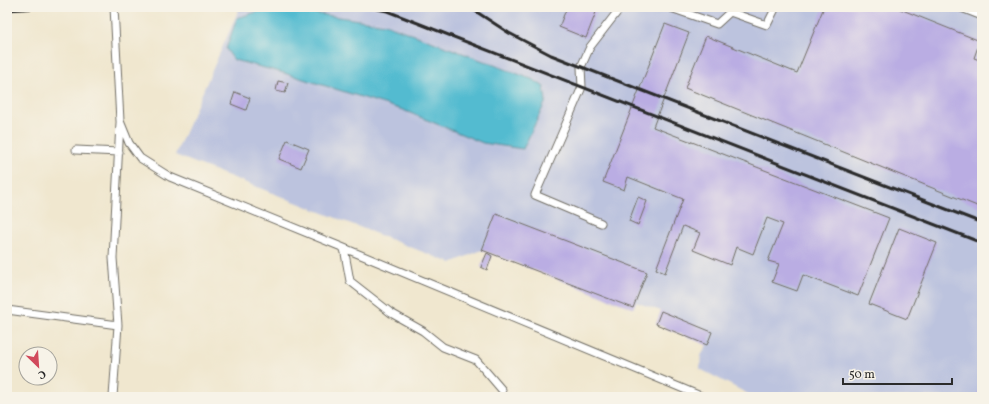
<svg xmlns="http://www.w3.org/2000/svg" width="989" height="404" viewBox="0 0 989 404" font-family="Vollkorn,serif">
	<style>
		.industrial { fill: #bcc3de }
		.water { fill: #53bbd0; stroke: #3f737e }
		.building { fill: #baade3 }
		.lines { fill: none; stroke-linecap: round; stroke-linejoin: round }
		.lane-casing { stroke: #706d64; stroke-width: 9 }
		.lane { stroke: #fff; stroke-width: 7 }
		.rail { stroke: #2b2b2b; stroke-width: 3 }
	</style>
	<rect width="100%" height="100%" fill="#f7f3e8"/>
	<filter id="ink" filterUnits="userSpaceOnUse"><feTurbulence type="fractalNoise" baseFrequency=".025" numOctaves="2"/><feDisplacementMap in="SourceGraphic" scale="8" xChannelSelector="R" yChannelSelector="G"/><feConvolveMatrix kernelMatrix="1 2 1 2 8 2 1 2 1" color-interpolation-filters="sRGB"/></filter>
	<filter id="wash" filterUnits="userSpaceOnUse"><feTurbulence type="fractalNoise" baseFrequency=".012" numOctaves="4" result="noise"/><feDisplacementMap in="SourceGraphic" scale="16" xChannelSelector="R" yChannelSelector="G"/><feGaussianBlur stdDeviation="0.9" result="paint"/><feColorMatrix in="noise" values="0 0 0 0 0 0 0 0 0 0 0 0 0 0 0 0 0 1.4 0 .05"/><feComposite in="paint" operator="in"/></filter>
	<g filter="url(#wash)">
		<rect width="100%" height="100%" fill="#f0e7cf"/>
		<path class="industrial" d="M240 7H982V397H754L700 369 701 356 707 345 656 324 661 311 636 302 633 308 482 250 451 263 175 155Z"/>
		<path class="water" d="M273 7 385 24 534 80 544 87 546 101 523 149 483 143 403 110 284 73 234 60 226 49 237 18Z"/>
		<g id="blocks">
			<path class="building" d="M567 7H598L586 38 559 27Z
				M824 7H895L980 41 974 58 982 61V208L685 88 706 36 797 73Z
				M665 24 689 33 653 127 889 218 858 296 803 275 797 291 772 282 779 264 768 261 783 224 767 218 753 254 736 247 730 265 693 250 700 233 683 226 665 273 656 269 683 199 628 177 624 190 603 182Z
				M278 81 288 83 285 93 276 91Z
				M235 92 250 98 246 110 231 104Z
				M287 140 309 149 301 168 279 159Z
				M638 197 647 201 638 225 629 221Z
				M496 214 647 272 633 308 482 250Z
				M899 228 937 243 907 319 869 304Z
				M487 253 492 256 487 270 481 267Z
				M661 311 712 332 707 345 656 324Z
				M980 387 982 388V397H976Z"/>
		</g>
	</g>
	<g filter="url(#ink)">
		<use href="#blocks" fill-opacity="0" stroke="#706d64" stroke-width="1"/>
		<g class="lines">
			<g class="lane-casing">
				<path id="lane" d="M114 7 120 121 129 143 140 158 170 177 344 248 703 397
					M668 7 717 24 730 12 767 25 776 7
					M959 7 982 16
					M76 150 119 152
					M601 223 535 195 582 87 581 67 590 47 621 7
					M344 248 350 281 391 313 423 331 443 347 476 360 490 376 502 390
					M7 310 118 325
					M113 397 118 325 113 258 120 123"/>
			</g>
			<use href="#lane" class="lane"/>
			<path class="rail" d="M368 7 387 11 982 243
				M469 7 509 33 551 55 982 223
				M7 10 54 7"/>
		</g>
	</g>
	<rect width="989" height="404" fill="none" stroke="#f7f3e8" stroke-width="24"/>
	<g transform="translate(38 366) rotate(155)"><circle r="19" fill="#f7f3e8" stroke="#a5a39c"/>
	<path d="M0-3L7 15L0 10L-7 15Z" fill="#d1495b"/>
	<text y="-6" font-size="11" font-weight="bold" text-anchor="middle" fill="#2b2b2b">С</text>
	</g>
	<path d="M843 378v6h109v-6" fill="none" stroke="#2b2b2b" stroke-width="2"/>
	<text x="849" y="378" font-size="12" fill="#2b2b2b" stroke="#f7f3e8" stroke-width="3" paint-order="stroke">50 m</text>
</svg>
